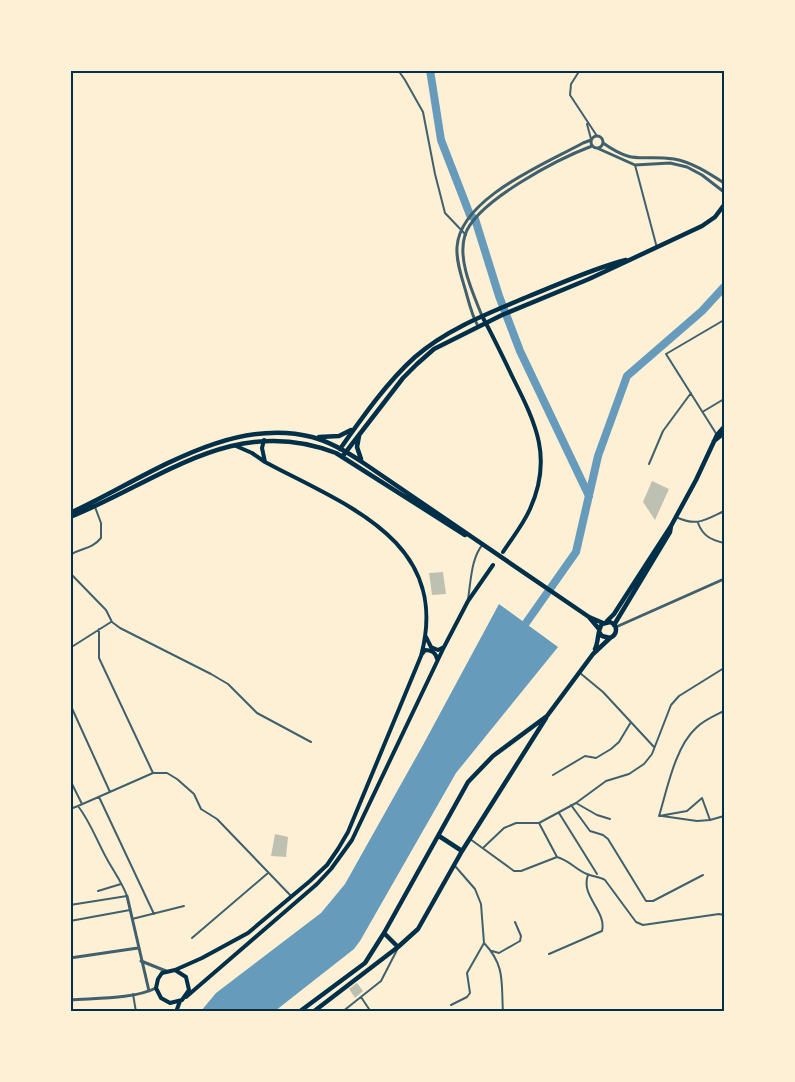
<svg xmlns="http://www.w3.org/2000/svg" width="795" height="1082" viewBox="0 0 795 1082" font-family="Figtree,sans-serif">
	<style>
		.water { fill: #669bbc }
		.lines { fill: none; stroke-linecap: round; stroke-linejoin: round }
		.river { stroke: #669bbc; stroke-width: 8 }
		.building { fill: #bec0b2 }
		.minor { stroke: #3f606c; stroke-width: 2 }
		.tertiary { stroke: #3f606c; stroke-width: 3 }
		.secondary { stroke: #003049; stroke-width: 4 }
		.trunk { stroke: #003049; stroke-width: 4.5 }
		.neatline { fill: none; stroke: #003049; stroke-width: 2 }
	</style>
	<rect width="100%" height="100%" fill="#fdf0d5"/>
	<path class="water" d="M499 604 558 647 456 773 360 941 354 949 275 1011H201L216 993 321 913 345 884 423 745Z"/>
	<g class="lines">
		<path class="river" d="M430 70 441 140 470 215 475 219 499 296 520 351 589 496
			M526 623 576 552 598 456 627 376 702 311 724 287"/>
	</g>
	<path class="building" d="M652 481 669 489 655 520 643 502Z
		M443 572 446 594 432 595 429 573Z
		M275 834 288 837 286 857 271 856Z
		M357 983 363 991 355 998 349 989Z"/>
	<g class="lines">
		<path class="minor" d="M398 70 405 80 423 112 435 174 445 213 466 235
			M580 70 571 84 570 95 597 136
			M587 124 591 139
			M635 165 657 248
			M704 411 724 399
			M717 435 666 354 724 320
			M649 464 663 431 691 393
			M676 517C697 527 705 520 724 511
			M698 523C703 536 711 540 724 543
			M70 555C83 547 91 550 101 538V523L95 507
			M70 573 106 610 112 622 120 628 211 674 228 684 257 713 311 742
			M468 599C471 581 471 558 483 544
			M99 629V658L153 773
			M70 648 111 622
			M580 673 603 692 654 747
			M70 704 110 792
			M724 711C714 716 704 720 696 728 675 747 667 790 659 816L687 811 702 798 710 820 724 816
			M553 775 585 756 596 758 611 749 619 742 631 722
			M70 780 82 804
			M99 797 154 914
			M576 803 597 815 610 819
			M571 805 590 831 603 835 608 839 646 901H653L703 875
			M78 806 153 773H167L177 779 194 794 201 809 217 819 292 897
			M70 809 78 806C92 824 99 847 111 866 117 876 123 885 127 896L70 905
			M559 813 597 874
			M662 816 697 821 710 820
			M539 823 557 857
			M470 839 514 871H521L557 857C569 860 576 870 587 874 593 877 599 876 605 880L636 922 643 925 719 914 724 915
			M484 847 504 828 516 823H539L576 803 606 781 629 774 644 764 652 754 671 705 679 696 724 668
			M70 885H72
			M98 891 121 884
			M132 919 184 906
			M70 921 130 910
			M192 938 268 873
			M484 943C506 966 501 984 503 1012
			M492 951 499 953 520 941 521 936 515 922
			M549 954 602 931C607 911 580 896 588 875
			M133 994 136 1012
			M361 997 371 1012
			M451 1005 467 997 470 993 467 973 484 943 481 904 475 889 455 866
			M342 1012 381 981 398 948"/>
		<path class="tertiary" d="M591 142a6 6 0 1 1 12 0a6 6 0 1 1-12 0Z
			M603 143C636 166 639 154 674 159 692 162 710 174 724 183
			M597 148 635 165 670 163 687 167 702 175 724 192
			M482 316C473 293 457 260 465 235 476 201 560 158 592 146
			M478 326C472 316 469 303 466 292 462 278 456 262 457 247 460 198 545 164 583 143L591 140
			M616 627 724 579
			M127 896 149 991
			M70 958 138 948
			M141 961 166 971
			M70 1000C96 998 134 999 156 988"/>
		<path class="secondary" d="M482 316C493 336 503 357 513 378 536 424 553 458 530 509 523 525 512 538 503 552
			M264 440 262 448 265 462
			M426 637 431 647 438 650 444 647
			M422 654 425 650C432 650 436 653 437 659
			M175 970 186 977 189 990 182 1000 170 1003 161 998 156 988 158 979 162 973 175 970 202 958 248 933 310 881 327 865 338 849 348 832 421 656C452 541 345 505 265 462L252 453 236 446
			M186 997 317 884 331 869 352 840 444 647 468 601 493 565
			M176 1012 180 1001"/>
		<path class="trunk" d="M359 436 357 447 361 459
			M319 437 339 436 351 430
			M714 441 724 433
			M340 449C362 418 387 382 415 357 447 329 489 313 527 297 560 284 591 269 626 260
			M342 457 403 378 417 364 434 349 502 315 589 279 702 226 715 217 724 205
			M70 513C143 480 228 415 312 437 331 442 349 453 365 464L589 617 603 623
			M70 517C160 481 234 413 336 453L465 535
			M589 617 599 629
			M607 621 614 614 671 526 696 480 717 435 724 427
			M614 625 670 532 671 526
			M595 649C599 641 597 631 602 624L610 622C618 625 618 634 610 638L602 636 599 632
			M439 836 462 851
			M384 933 398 947
			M299 1012 365 963 384 933 468 782 493 756 547 716 593 654 610 638
			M313 1012 398 947 418 929 462 851 546 718"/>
	</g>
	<rect width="795" height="1082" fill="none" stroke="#fdf0d5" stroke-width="144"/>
	<rect x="72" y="72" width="651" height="938" class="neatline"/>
</svg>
